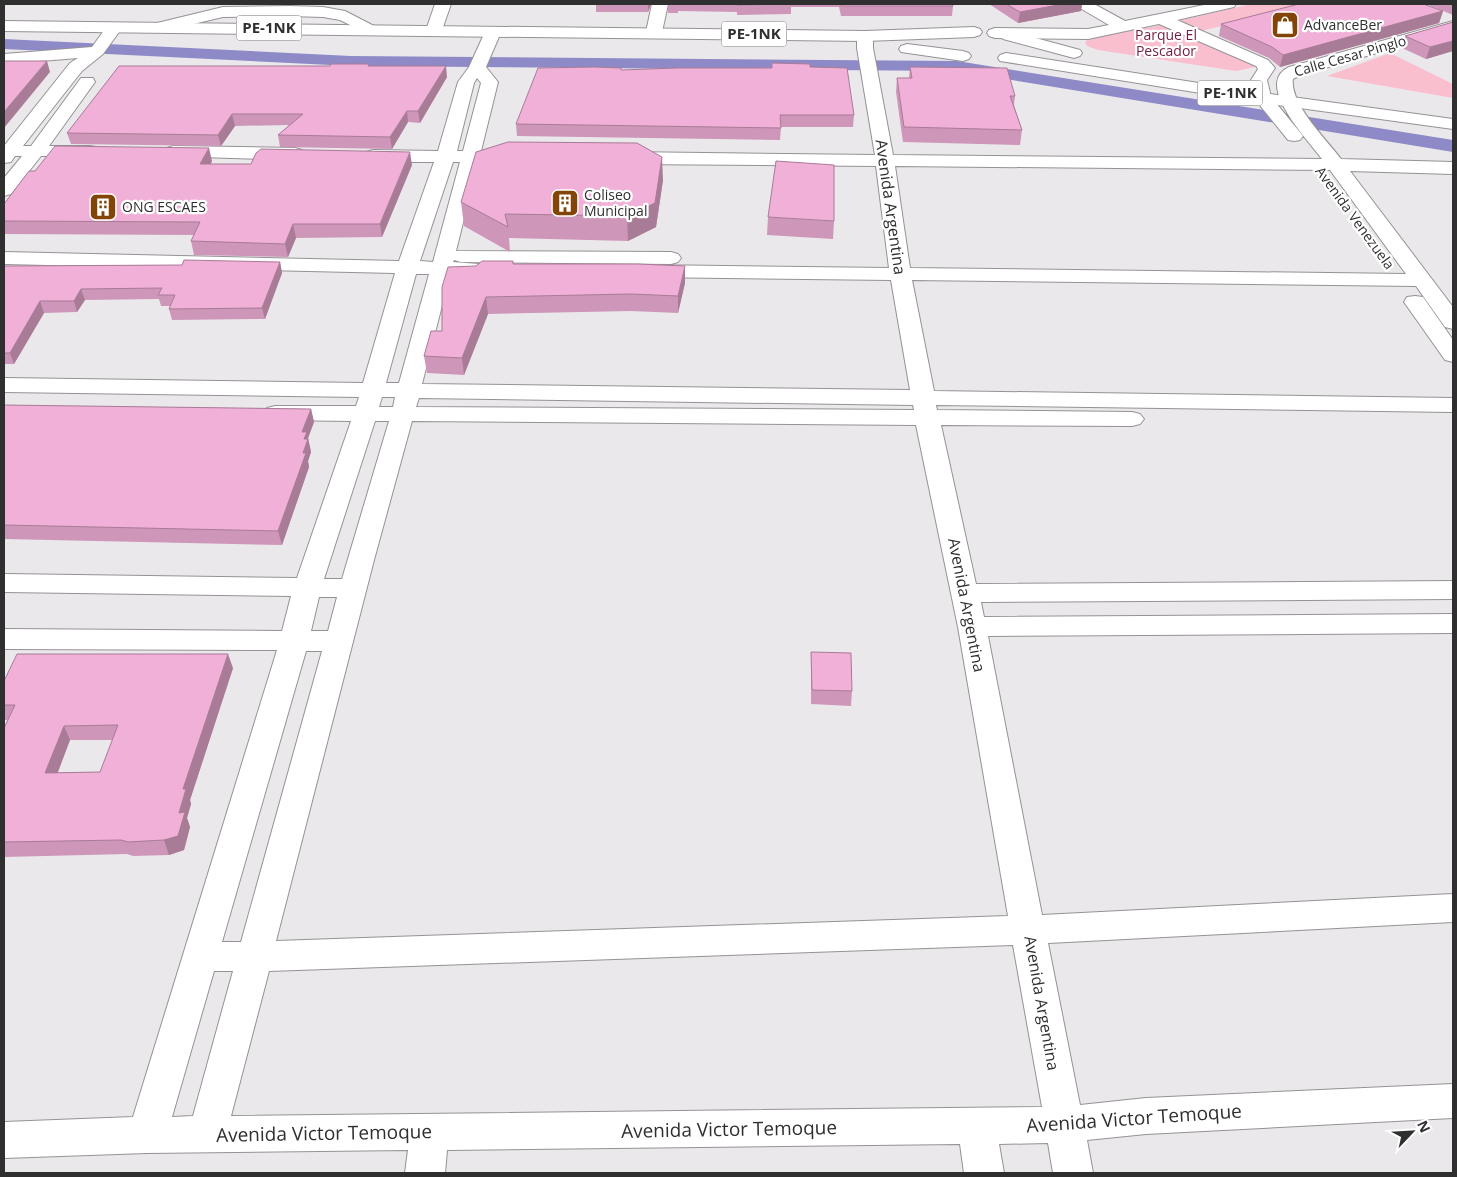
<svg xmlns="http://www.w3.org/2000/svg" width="1457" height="1177" viewBox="0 0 1457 1177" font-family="'Open Sans',sans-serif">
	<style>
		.green { fill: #fabfcf }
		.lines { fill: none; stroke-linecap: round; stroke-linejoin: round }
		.canal { fill: #8d8ac7; fill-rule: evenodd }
		.minor-casing { stroke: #959295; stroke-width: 2 }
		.major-casing { stroke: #959295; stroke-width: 2 }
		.minor { fill: #fff; fill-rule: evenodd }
		.major { fill: #fff; fill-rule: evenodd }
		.wall { fill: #ce97b9; fill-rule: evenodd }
		.shaded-wall { fill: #a87b96 }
		.building { fill: #f0b0d7; stroke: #a87b96; fill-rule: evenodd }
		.labels { text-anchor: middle; stroke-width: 4.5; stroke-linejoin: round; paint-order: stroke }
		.far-poi-label { font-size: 14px; fill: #302f30; stroke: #fff; text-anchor: start }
		.far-park-label { font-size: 14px; fill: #711e3f; stroke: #fff }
		.far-street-label { font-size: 14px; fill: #302f30; stroke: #fff }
		.shield { fill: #fff; stroke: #6e6d6e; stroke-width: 1 }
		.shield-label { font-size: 15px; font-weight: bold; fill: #302f30 }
		.street-label { font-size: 16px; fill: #302f30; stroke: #fff }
		.near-street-label { font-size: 19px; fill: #302f30; stroke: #fff }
	</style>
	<rect width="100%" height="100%" fill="#ebe8ec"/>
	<path class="green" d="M1251 4H1310L1201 31 1178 21Z
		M1167 24 1253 63 1255 67 1236 71 1098 50 1087 46 1085 42 1088 39Z
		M1390 53 1453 84V98L1327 76Z"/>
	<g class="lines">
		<path class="canal" d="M4 39 351 56 957 61 1453 140V152L957 71 351 66 4 49Z"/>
		<g class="minor-casing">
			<path id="minor" d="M435 4H451L442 30 440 33H428L426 30Z
				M652 4H668L662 32 660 35H648L646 32Z
				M1076 4H1094L1125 21 1209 4H1236L1234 7 1177 20 1268 60 1275 68 1267 80 1271 97 1303 136 1300 140 1294 141 1288 140 1254 98 1251 80 1258 69 1256 66 1159 24 1088 39 995 38 989 36 987 33 989 30 995 28 1088 29 1109 25 1078 7Z
				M289 6 323 7 345 11 376 27 378 30 376 33 370 35 340 20 323 17 289 16 223 17 159 32 153 30 151 27 153 24 223 7Z
				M1453 21V31L1301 75 1293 79C1289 103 1327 140 1341 159L1453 162V174L1350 171 1453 307V329L1445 327 1416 286 912 280 934 391 1453 398V412L936 405 937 410 1132 412 1140 414 1144 419 1140 424 1132 426 941 425 976 584 1453 581V599L981 602 984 617 1453 614V633L988 636 1042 915 1453 894V922L1048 943 1080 1105 1146 1098 1453 1084V1118L1146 1134 1087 1140 1093 1173H1053L1048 1143 999 1144 1004 1173H964L960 1144 447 1150 445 1173H405L408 1150 147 1153 4 1158V1122L133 1117 277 650 4 649V629L282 631 291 596 4 592V574L297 578 351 421 275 420 267 418 263 413 267 408 275 406H356L359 397 4 392V378L363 383 395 273 4 264V252L399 261 434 162H373L366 160 364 156 366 152 373 150 438 151 458 82 469 67 485 32 487 29H499L501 32 486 67 498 82 481 151 519 153 521 157 519 161 478 162 456 251 671 252 678 254 681 258 678 262 671 264 461 262 454 260 453 262 492 265 495 269 492 273 485 275 450 274 422 384 910 390 891 280 648 277 641 275 638 271 641 267 648 265 889 268 876 166 625 164 618 162 616 158 618 154 625 152 875 155 857 48V36L859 33H871L873 36V48L893 155 1322 159C1308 140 1253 84 1289 67ZM477 78 481 83 463 151H457L474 83ZM453 162H460L433 262 420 261ZM895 166 1330 170 1406 274 910 268ZM416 274H429L399 383H386ZM382 397H395L393 407H379ZM419 398 913 405 914 410 416 407ZM375 421H389L342 579H324ZM412 421 916 425 958 627 1008 916 276 941 374 560ZM319 597H337L328 631H311ZM306 651H322L241 942H222ZM1013 945 1042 1107 231 1116 269 971ZM214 971H233L193 1116 172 1117Z
				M114 23 120 25 122 28 103 54 82 71 23 146H31L81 78H93L95 82 49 146H90L96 147 99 151 96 155 90 156H41L11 194 4 196V178L22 156H15L11 162 4 163V146L70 63 78 58 4 64V54L92 47 108 25Z
				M173 146 295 148 302 150 304 154 302 158 295 160 167 156 164 152 167 148Z
				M1415 296 1423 297 1453 340V362L1445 360 1404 302 1407 297Z"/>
		</g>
		<g class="major-casing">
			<path id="major" d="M4 21 865 31 974 27 980 29 982 32 980 35 974 37 865 41 4 31Z
				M1009 31 1080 50 1082 53 1080 56 1074 58 1003 39 1001 36 1003 33Z
				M907 44 963 51 969 53 971 56 969 59 963 61 901 52 899 49 901 46Z
				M1006 53 1263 93 1453 119V129L1263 103 1000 61 998 58 1000 55Z"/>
		</g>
		<use href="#minor" class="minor"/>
		<use href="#major" class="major"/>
	</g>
	<path class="wall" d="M244 4H318L317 5H244Z
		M596 4H651L648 12H596Z
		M668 4H953V6L952 16H841L839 7H791V14L737 15V12L678 11V13H668Z
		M989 4H1082L1081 11 1018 23Z
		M1426 4H1453V15Z
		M1443 11 1439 23 1280 67 1269 58 1219 36 1221 24Z
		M1453 22V51L1426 59 1402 48 1405 36Z
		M370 66 447 77 420 123 408 122 392 149 280 147 278 135 289 125 235 126 221 146 71 144 67 133Z
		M810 67 854 115 853 127H781L780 140 517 136 516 124 621 70Z
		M910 67 1015 96 1014 105 1022 130 1020 145 903 142 896 92 897 78H909Z
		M212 161 211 164 412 165 382 237 296 238 288 257 194 255 191 241 194 235 4 234V204Z
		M663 180 656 227 628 241 509 238 510 252 464 226 461 202Z
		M768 217 834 221 833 239 767 235Z
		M280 262 282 273 265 319 172 320 169 309 170 306H161L159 299 85 300 77 312 44 313 14 364H4V266L182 265Z
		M513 264 685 283 678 313 631 311 488 314 464 375 427 373 424 356 442 331 476 266Z
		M4 405 311 409 314 422 308 438 311 452 308 461 309 467 282 545 4 539Z
		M811 652 852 691 851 706 811 704Z
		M233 668 190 800 191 804 187 818 190 827 184 850 169 855 133 856 127 854 4 857V728L8 720H4V681ZM70 740H113L100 772 57 773Z"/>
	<path class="shaded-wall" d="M648 4H651L648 12Z
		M1063 4H1082L1081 11 1018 23 1020 12Z
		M1443 11 1439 23 1280 67 1283 55Z
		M1453 41V51L1426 59 1430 47Z
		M47 61 50 72 4 128V112Z
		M446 66 447 77 420 123 418 111Z
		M407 111 408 122 392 149 390 137Z
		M232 114 235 126 221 146 218 135Z
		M209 148 212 161 203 176 200 164Z
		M410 152 412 165 382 237 380 224Z
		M662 157 663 180 656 227 628 241 627 216Z
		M293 224 296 238 288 257 285 244Z
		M280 262 282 273 265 319 262 308Z
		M685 266V283L678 313V296Z
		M81 289 85 300 77 312 74 301Z
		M486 297 488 314 464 375 462 358Z
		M40 301 44 313 14 364 10 353Z
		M311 409 314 422 308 438 311 452 308 461 309 467 282 545 278 531 302 432Z
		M228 654 233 668 190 800 191 804 187 818 190 827 184 850 169 855 164 840 179 813 183 789Z
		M64 726 70 740 52 788 45 773Z"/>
	<path class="building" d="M737 4H791L737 5Z
		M841 4H953V6H841Z
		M1006 4H1063L1020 12Z
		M1299 4H1423L1443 11 1283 55 1272 47 1221 24Z
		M1453 22V41L1430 47 1405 36Z
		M4 61H47L4 112Z
		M772 63 810 64V67L847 68 854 115H780L781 128 516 124 538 68 594 67 621 68V70L676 68H772Z
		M331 64H369L368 66H446L418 111H407L390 137 278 135 303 114H232L218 135 67 133 119 66H330Z
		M910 67 1007 68 1015 96H1010L1022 130 904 127 897 78H912Z
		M508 142 637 143 662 157 655 203 627 216 505 214 508 227 461 202 476 152Z
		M55 146 209 148 200 164H251L256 153 261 149 410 152 380 224H293L285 244 191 241 200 222 4 221V204L29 171H35Z
		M776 161 834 165V221L768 217Z
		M184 260 280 262 262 308 169 309 175 295H158L162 288 81 289 74 301H40L10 353H4V266L182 265Z
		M482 261H513V264H638L685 266 678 296 631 294 486 297 462 358 424 356 431 331H442V287L448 267 476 266Z
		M4 405 311 409 302 432H307L304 439H308L303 453H306L278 531 4 525Z
		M811 652 851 653 852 691 812 690Z
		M17 654H228L183 789H186L179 813 185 812 178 836 164 840 128 842 121 840 4 842V728L15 705H4V681ZM118 725 100 772 45 773 64 726Z"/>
	<defs>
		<g id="shop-square" transform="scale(1.4375)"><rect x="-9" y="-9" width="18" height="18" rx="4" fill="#834407" stroke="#fff"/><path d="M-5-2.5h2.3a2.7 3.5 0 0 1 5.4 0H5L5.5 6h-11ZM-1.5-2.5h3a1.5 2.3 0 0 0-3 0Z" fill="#fff"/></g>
		<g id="building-square" transform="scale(1.4375)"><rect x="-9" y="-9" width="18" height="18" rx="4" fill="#834407" stroke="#fff"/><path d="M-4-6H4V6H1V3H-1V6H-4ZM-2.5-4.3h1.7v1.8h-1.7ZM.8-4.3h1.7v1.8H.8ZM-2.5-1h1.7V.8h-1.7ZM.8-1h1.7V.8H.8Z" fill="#fff"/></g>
	</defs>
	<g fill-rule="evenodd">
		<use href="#shop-square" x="1285" y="25"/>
		<use href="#building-square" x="565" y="203"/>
		<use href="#building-square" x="103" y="207"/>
	</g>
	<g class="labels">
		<g class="far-poi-label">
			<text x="1304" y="30">AdvanceBer</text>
			<text x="584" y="200">Coliseo<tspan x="584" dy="16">Municipal</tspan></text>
			<text x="122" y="212">ONG ESCAES</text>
		</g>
		<g class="far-park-label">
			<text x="1166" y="40">Parque El<tspan x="1166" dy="16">Pescador</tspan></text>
		</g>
		<g class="far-street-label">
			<text transform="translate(1350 56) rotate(-16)" y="5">Calle Cesar Pinglo</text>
			<text transform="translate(1355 218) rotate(54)" y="5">Avenida Venezuela</text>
		</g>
		<g class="shield">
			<rect x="236.5" y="15.5" width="65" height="25" rx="4"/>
			<rect x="721.5" y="21.5" width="65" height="25" rx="4"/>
			<rect x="1197.5" y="80.5" width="65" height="25" rx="4"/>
		</g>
		<g class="shield-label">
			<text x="269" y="33">PE-1NK</text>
			<text x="754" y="39">PE-1NK</text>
			<text x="1230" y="98">PE-1NK</text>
		</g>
		<g class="street-label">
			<text transform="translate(891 207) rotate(82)" y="6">Avenida Argentina</text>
			<text transform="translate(967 605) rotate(79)" y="6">Avenida Argentina</text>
			<text transform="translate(1042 1003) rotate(80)" y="6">Avenida Argentina</text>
		</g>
		<g class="near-street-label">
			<text transform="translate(1134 1118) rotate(-4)" y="7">Avenida Victor Temoque</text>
			<text transform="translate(729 1129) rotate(-1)" y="7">Avenida Victor Temoque</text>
			<text transform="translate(324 1133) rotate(-1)" y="7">Avenida Victor Temoque</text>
		</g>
	</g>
	<rect width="1457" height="1177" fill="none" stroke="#302f30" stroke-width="10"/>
	<g transform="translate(1412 1132) rotate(65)" stroke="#ffffff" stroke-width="4" paint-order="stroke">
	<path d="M0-4L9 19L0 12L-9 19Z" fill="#302f30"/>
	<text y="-8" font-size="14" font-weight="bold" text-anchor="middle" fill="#302f30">N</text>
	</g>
</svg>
